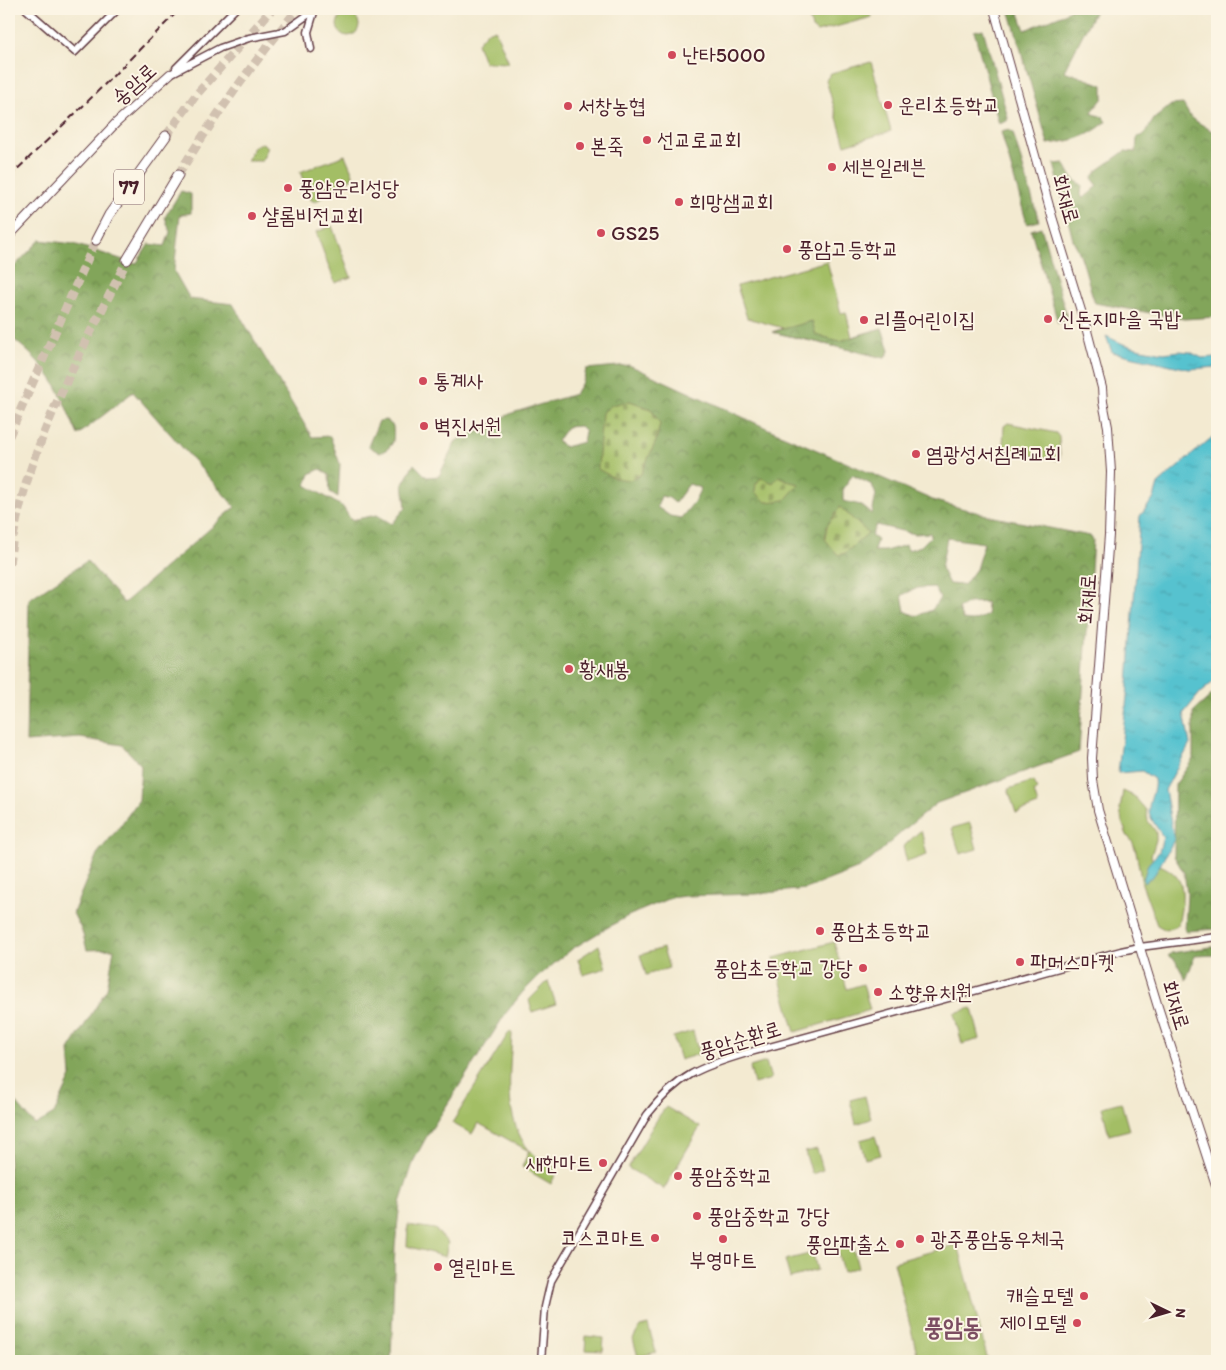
<svg xmlns="http://www.w3.org/2000/svg" width="1226" height="1370" viewBox="0 0 1226 1370" font-family="Itim,'Poor Story',sans-serif">
	<style>
		.green { fill: #a3be65; stroke: #766e48 }
		.forest { fill: url(#forest-crowns); stroke: #666242; fill-rule: evenodd }
		.cemetery { fill: url(#cemetery-stones); stroke: #766e48 }
		.water { fill: url(#water-ripples); stroke: #50707d }
		.lines { fill: none; stroke-linecap: round; stroke-linejoin: round }
		.highway-tunnel { stroke: #d1c1b0; stroke-width: 9; stroke-dasharray: 9 4.5; stroke-linecap: butt }
		.minor-casing { stroke: #633d44; stroke-width: 9 }
		.major-casing { stroke: #633d44; stroke-width: 10 }
		.highway-casing { stroke: #633d44; stroke-width: 11 }
		.minor { stroke: #fff; stroke-width: 6 }
		.major { stroke: #fff; stroke-width: 8 }
		.highway { stroke: #fff; stroke-width: 9 }
		.rail { stroke: #4a1f2b; stroke-width: 2; stroke-dasharray: 8 4; stroke-linecap: butt }
		.poi-dot { fill: #d1495b; stroke: #fcf5e5; stroke-width: 2 }
		.labels { text-anchor: middle; stroke-width: 4; stroke-linejoin: round; paint-order: stroke }
		.shield { fill: #fcf5e5; stroke: #7f5f63; stroke-width: 1 }
		.shield-label { font-size: 20px; font-weight: bold; fill: #4a1f2b }
		.poi-label { font-size: 21px; fill: #4a1f2b; stroke: #fcf5e5; text-anchor: start }
		.street-label { font-size: 21px; fill: #4a1f2b; stroke: #fcf5e5 }
		.quarter-label { font-size: 24px; font-weight: bold; fill: #7c4d62; stroke: #fcf5e5 }
	</style>
	<defs>
		<pattern id="forest-crowns" width="20" height="18" patternUnits="userSpaceOnUse" patternTransform="scale(1.25)"><rect width="20" height="18" fill="#82a55a"/><path d="M2 6a3 3 0 1 1 6 0M12 15a3 3 0 1 1 6 0" fill="none" stroke="#6c864b"/></pattern>
		<pattern id="cemetery-stones" width="16" height="16" patternUnits="userSpaceOnUse" patternTransform="scale(1.25)"><rect width="16" height="16" fill="#a3be65"/><path d="M2 7V4a2 2 0 0 1 4 0v3zM10 15v-3a2 2 0 0 1 4 0v3z" fill="#879a53"/></pattern>
		<pattern id="water-ripples" width="26" height="14" patternUnits="userSpaceOnUse" patternTransform="scale(1.25)"><rect width="26" height="14" fill="#56c2cf"/><path d="M2 4q2-2 4 0t4 0M15 11q2-2 4 0t4 0" fill="none" stroke="#4ca6b2"/></pattern>
	</defs>
	<rect width="100%" height="100%" fill="#fcf5e5"/>
	<filter id="ink" filterUnits="userSpaceOnUse"><feTurbulence type="fractalNoise" baseFrequency=".02" numOctaves="2"/><feDisplacementMap in="SourceGraphic" scale="10" xChannelSelector="R" yChannelSelector="G"/><feConvolveMatrix kernelMatrix="1 2 1 2 8 2 1 2 1" color-interpolation-filters="sRGB"/></filter>
	<filter id="wash" filterUnits="userSpaceOnUse"><feTurbulence type="fractalNoise" baseFrequency=".0096" numOctaves="4" result="noise"/><feDisplacementMap in="SourceGraphic" scale="20" xChannelSelector="R" yChannelSelector="G"/><feGaussianBlur stdDeviation="1.12" result="paint"/><feColorMatrix in="noise" values="0 0 0 0 0 0 0 0 0 0 0 0 0 0 0 0 0 1.4 0 .05"/><feComposite in="paint" operator="in"/></filter>
	<g filter="url(#wash)">
		<rect width="100%" height="100%" fill="#f3ead1"/>
		<path class="green" d="M806 9H870L872 17 817 32 812 28Z
			M337 25a11 11 0 1 1 22 0a11 11 0 1 1-22 0Z
			M495 29 509 63 484 62 477 43 487 32Z
			M871 62 891 131 845 145 826 80 831 73Z
			M262 143 268 147 262 161H247L254 147Z
			M345 155 353 174 352 178 315 202 311 200 300 172Z
			M332 226 351 277 335 283 316 232Z
			M827 261 841 313 846 312 852 337 882 328 889 351 885 358 772 332 783 328 747 318 737 286Z
			M1008 423 1056 433 1059 437 1060 458 1057 460 1008 451 1003 446 1004 426Z
			M1034 781 1037 790 1034 792 1038 805 1016 813 1008 789Z
			M1123 791 1134 796 1146 810 1148 821 1156 832V840L1151 856 1154 863C1189 874 1184 895 1178 925L1166 930 1157 925 1142 884 1136 851 1133 843 1127 835 1122 822 1120 809Z
			M970 823 977 849 960 854 952 828Z
			M921 830 927 855 907 862 903 847Z
			M834 942 847 989 863 984 870 1010 795 1032 774 958Z
			M599 945 606 968 583 975 578 959Z
			M663 948 669 968 646 975 640 955Z
			M548 981 556 1004 532 1012 529 1000Z
			M972 1008 980 1039 962 1044 954 1013Z
			M510 1031 512 1034C510 1073 503 1118 529 1150 535 1158 549 1164 558 1169L551 1184 522 1167 529 1151 478 1123 472 1134 452 1123Z
			M693 1031 699 1054 680 1060 673 1037Z
			M766 1062 771 1079 754 1084 750 1067Z
			M865 1096 871 1119 856 1124 850 1100Z
			M1121 1102 1129 1130 1109 1135 1102 1107Z
			M666 1107 700 1127 664 1189 628 1168 659 1116Z
			M875 1136 881 1155 865 1159 860 1140Z
			M817 1149 823 1170 812 1174 805 1152Z
			M408 1225 435 1229 448 1243 445 1257 407 1246Z
			M851 1242 858 1267 843 1272 836 1246Z
			M958 1244 988 1361H919L894 1262Z
			M813 1253 817 1270 790 1278 785 1260Z
			M648 1325 656 1352 638 1357 633 1339 640 1327Z
			M586 1336 604 1338 603 1351 585 1350Z"/>
		<path class="forest" d="M1009 9H1025L1019 13 1025 30 1064 14 1070 9H1096L1064 71 1103 85V98L1091 113 1103 117 1106 122C1087 138 1072 141 1048 144Z
			M983 29 1008 118 1007 121 999 124 974 31Z
			M1183 104 1191 118 1217 134V317L1184 319 1095 303C1087 282 1085 260 1073 240L1054 164 1064 163 1073 179 1082 185 1081 195 1083 199 1098 186 1092 178 1098 170 1125 151 1136 152 1137 137 1144 135 1154 119 1171 105Z
			M1009 130 1013 133 1039 221 1027 224 1001 132Z
			M181 191 191 194V213L180 215 174 271 190 299 233 304 312 437 330 436 340 464 338 497 330 492 329 475 320 469 310 474 306 485 343 507 351 520 377 515 392 524 406 507 403 484 414 464 427 477 439 476 456 441 512 413 575 394 584 379 586 369 629 365 773 431 935 501 994 517 1090 536 1093 540 1079 752 937 803 905 829 872 859 859 868 806 889 756 894 685 896 670 898 628 916 605 929 572 949 539 976 522 993 506 1013 427 1136 414 1160 400 1203 395 1246 391 1361H9V1085L15 1101 35 1125 54 1114 71 1077 69 1050 107 989 114 949 87 950 82 931 73 913 97 854 117 830 139 800 141 765 122 745 80 738 26 742 29 599 87 561 124 603 235 507 133 392 78 435C70 418 64 400 55 384 44 366 26 348 9 336V272L40 240 74 244 136 264 149 244 165 246 170 232 165 217ZM580 426 585 431 583 442 565 447 557 441 567 427ZM852 475 872 485 876 495 872 514 861 505 843 501V490ZM689 484 701 488 694 502 681 518 670 516 657 507 661 496 669 498 675 503ZM876 525 915 534 930 533 931 536 921 546 908 550 906 545 885 551H874L877 539 871 536ZM947 538 984 543 976 569 964 585 949 584 941 568ZM934 587 940 598 932 610 916 616 905 611 902 595 918 588ZM986 602 988 615 973 621 963 620 958 609 969 603Z
			M1041 227 1068 320 1058 323 1031 230Z
			M812 321 816 335 840 341 882 328 889 351 885 358 772 332Z
			M386 420 393 426C394 441 395 446 380 453L368 446 379 421Z
			M1217 690V929L1185 931 1187 893 1184 873 1174 856 1175 785 1193 759V712Z
			M1217 946V955L1195 956 1186 980 1175 960 1168 956 1171 953Z"/>
		<path class="cemetery" d="M630 401 651 409 660 424 656 441 641 474 630 480 614 478 598 469 602 413 612 405Z
			M779 476 790 482 799 484 785 500 766 502 755 492 756 484 761 478 773 483Z
			M840 507 868 533 845 553 838 555 825 539 827 526Z"/>
		<path class="water" d="M1106 336 1123 344 1141 349 1164 353 1179 351 1190 352 1202 358 1217 357V367L1189 369 1112 352Z
			M1217 433V679L1200 693 1184 713 1190 744 1165 790 1174 840 1155 874 1145 883 1143 880 1148 864 1159 852 1163 837C1159 830 1150 819 1149 811 1148 800 1156 792 1154 779L1142 771 1118 773 1127 697 1140 516 1154 498 1158 484Z"/>
	</g>
	<g filter="url(#ink)">
		<g class="lines">
			<path class="highway-tunnel" d="M166 136 196 95 272 9
				M178 175C214 117 254 61 298 9
				M9 436 96 240
				M9 564C22 454 79 357 127 260"/>
			<g class="minor-casing">
				<path id="minor" d="M26 9 75 52 118 9
					M311 49 308 32 315 9
					M176 68 235 9
					M170 74 220 48 249 38 285 31 316 9
					M541 1361 545 1307 551 1281 647 1115C678 1075 700 1067 747 1053L1121 951 1140 947 1217 937"/>
			</g>
			<g class="major-casing">
				<path id="major" d="M994 9 1053 220 1086 327 1102 388 1103 402 1108 427 1111 472 1109 535 1092 758 1093 780 1098 810 1158 1007 1217 1188
					M9 236 116 123 170 74"/>
			</g>
			<g class="highway-casing">
				<path id="highway" d="M96 240 109 215 166 136
					M127 260 178 175"/>
			</g>
			<use href="#minor" class="minor"/>
			<use href="#major" class="major"/>
			<use href="#highway" class="highway"/>
			<path class="rail" d="M9 177 83 106 180 9"/>
		</g>
	</g>
	<g class="poi-dot">
		<circle cx="672" cy="55" r="5"/>
		<circle cx="888" cy="105" r="5"/>
		<circle cx="568" cy="106" r="5"/>
		<circle cx="647" cy="140" r="5"/>
		<circle cx="580" cy="146" r="5"/>
		<circle cx="832" cy="167" r="5"/>
		<circle cx="288" cy="188" r="5"/>
		<circle cx="679" cy="202" r="5"/>
		<circle cx="252" cy="216" r="5"/>
		<circle cx="601" cy="233" r="5"/>
		<circle cx="787" cy="249" r="5"/>
		<circle cx="1048" cy="319" r="5"/>
		<circle cx="864" cy="320" r="5"/>
		<circle cx="423" cy="381" r="5"/>
		<circle cx="424" cy="426" r="5"/>
		<circle cx="916" cy="454" r="5"/>
		<circle cx="569" cy="669" r="5"/>
		<circle cx="820" cy="931" r="5"/>
		<circle cx="1020" cy="962" r="5"/>
		<circle cx="863" cy="968" r="5"/>
		<circle cx="878" cy="992" r="5"/>
		<circle cx="603" cy="1163" r="5"/>
		<circle cx="678" cy="1176" r="5"/>
		<circle cx="697" cy="1216" r="5"/>
		<circle cx="655" cy="1238" r="5"/>
		<circle cx="723" cy="1239" r="5"/>
		<circle cx="920" cy="1239" r="5"/>
		<circle cx="900" cy="1244" r="5"/>
		<circle cx="438" cy="1267" r="5"/>
		<circle cx="1084" cy="1296" r="5"/>
		<circle cx="1077" cy="1323" r="5"/>
	</g>
	<g class="labels">
		<rect class="shield" x="114" y="169.5" width="30" height="35" rx="4"/>
		<g class="shield-label">
			<text x="129" y="194">77</text>
		</g>
		<g class="poi-label">
			<text x="682" y="62">난타5000</text>
			<text x="898" y="112">운리초등학교</text>
			<text x="578" y="113">서창농협</text>
			<text x="657" y="147">선교로교회</text>
			<text x="590" y="153">본죽</text>
			<text x="842" y="174">세븐일레븐</text>
			<text x="298" y="195">풍암운리성당</text>
			<text x="689" y="209">희망샘교회</text>
			<text x="262" y="223">샬롬비전교회</text>
			<text x="611" y="240">GS25</text>
			<text x="797" y="256">풍암고등학교</text>
			<text x="1058" y="326">신돈지마을 국밥</text>
			<text x="874" y="327">리플어린이집</text>
			<text x="433" y="388">통계사</text>
			<text x="434" y="433">벽진서원</text>
			<text x="926" y="461">염광성서침례교회</text>
			<text x="579" y="676">황새봉</text>
			<text x="830" y="938">풍암초등학교</text>
			<text x="1030" y="969">파머스마켓</text>
			<text x="853" y="975" text-anchor="end">풍암초등학교 강당</text>
			<text x="888" y="999">소향유치원</text>
			<text x="593" y="1170" text-anchor="end">새한마트</text>
			<text x="688" y="1183">풍암중학교</text>
			<text x="707" y="1223">풍암중학교 강당</text>
			<text x="645" y="1245" text-anchor="end">코스코마트</text>
			<text x="930" y="1246">광주풍암동우체국</text>
			<text x="890" y="1251" text-anchor="end">풍암파출소</text>
			<text x="723" y="1267" text-anchor="middle">부영마트</text>
			<text x="448" y="1274">열린마트</text>
			<text x="1074" y="1303" text-anchor="end">캐슬모텔</text>
			<text x="1067" y="1330" text-anchor="end">제이모텔</text>
		</g>
		<g class="street-label">
			<text transform="translate(134 84) rotate(-42)" y="7">송암로</text>
			<text transform="translate(1066 199) rotate(74)" y="7">회재로</text>
			<text transform="translate(1087 599) rotate(-86)" y="7">회재로</text>
			<text transform="translate(1176 1005) rotate(73)" y="7">회재로</text>
			<text transform="translate(740 1040) rotate(-17)" y="7">풍암순환로</text>
		</g>
		<g class="quarter-label">
			<text x="953" y="1335">풍암동</text>
		</g>
	</g>
	<rect width="1226" height="1370" fill="none" stroke="#fcf5e5" stroke-width="30"/>
	<g transform="translate(1168 1312) rotate(95)" stroke="#fcf5e5" stroke-width="4" paint-order="stroke">
	<path d="M0-4L9 19L0 12L-9 19Z" fill="#4a1f2b"/>
	<text y="-8" font-size="14" font-weight="bold" text-anchor="middle" fill="#4a1f2b">N</text>
	</g>
</svg>
